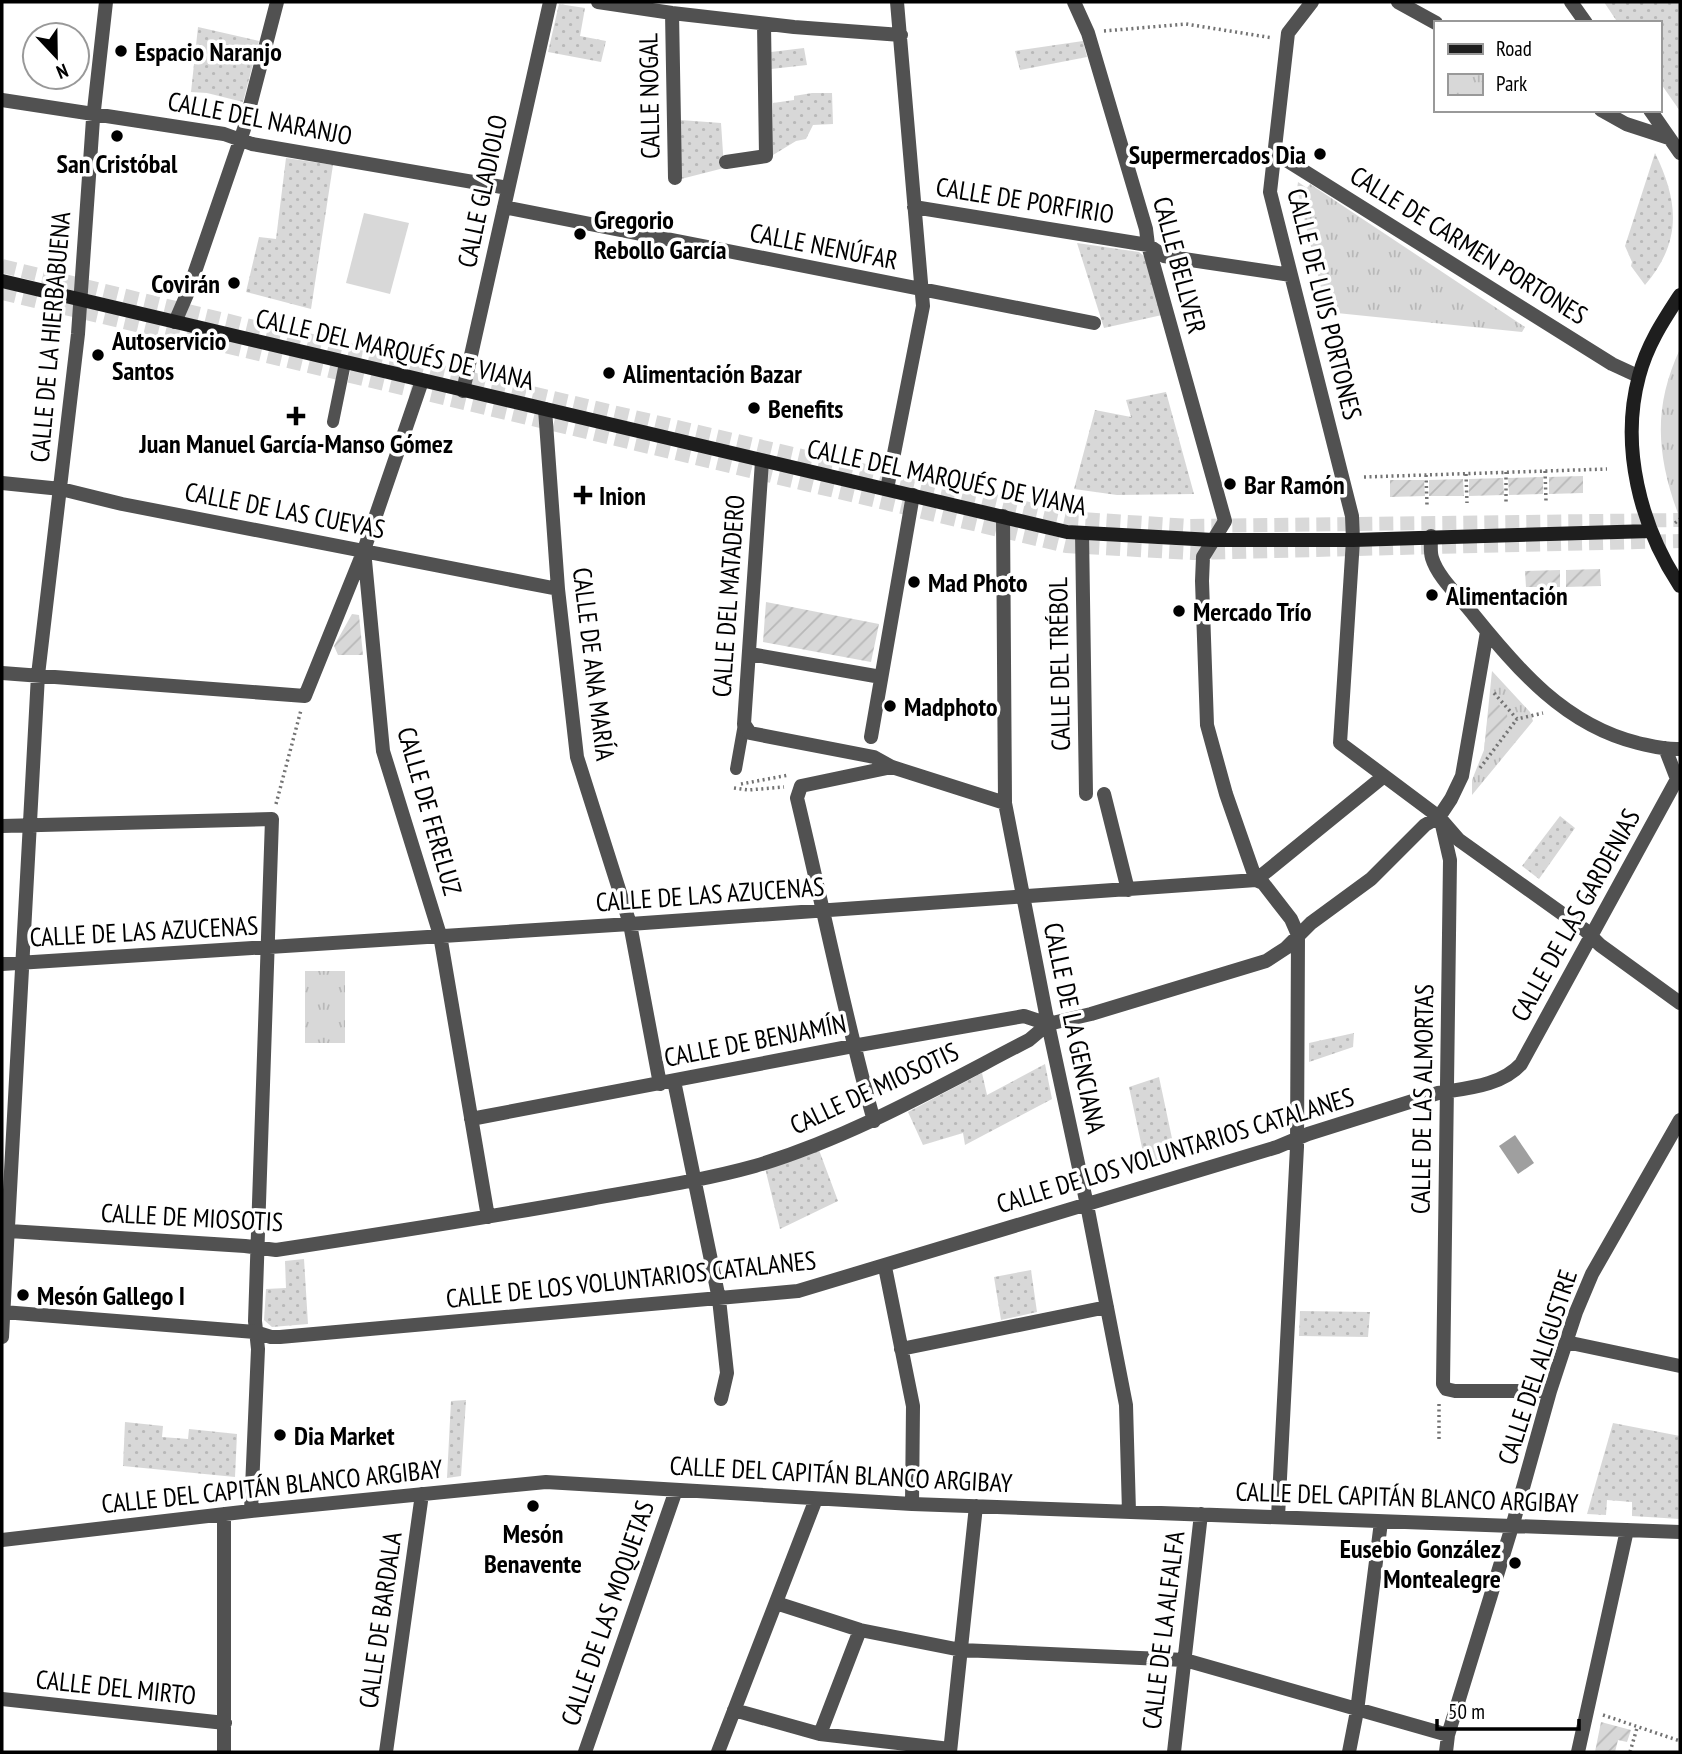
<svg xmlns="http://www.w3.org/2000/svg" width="1682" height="1754" font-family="'PT Sans Narrow',sans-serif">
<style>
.grass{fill:url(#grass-dots)}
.park{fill:url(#park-tufts)}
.garden{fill:url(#garden-furrows)}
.pitch{fill:#d8d8d8}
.water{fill:#9f9f9f}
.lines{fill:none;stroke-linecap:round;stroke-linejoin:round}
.secondary-tunnel{stroke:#d9d9d9;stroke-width:14;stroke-dasharray:14 7;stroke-linecap:butt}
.path{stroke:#737373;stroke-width:3.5;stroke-dasharray:2 3.5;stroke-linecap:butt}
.lane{stroke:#515151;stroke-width:12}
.street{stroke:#515151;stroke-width:14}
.secondary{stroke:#1e1e1e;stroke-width:14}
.poi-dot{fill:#000;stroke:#fff;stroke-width:2.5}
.labels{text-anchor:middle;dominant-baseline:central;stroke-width:7;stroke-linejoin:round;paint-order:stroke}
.poi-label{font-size:26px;font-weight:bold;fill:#000;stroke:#fff;text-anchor:start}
.street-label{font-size:26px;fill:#000;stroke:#fff}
</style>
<defs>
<pattern id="grass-dots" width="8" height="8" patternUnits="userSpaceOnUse" patternTransform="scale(1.75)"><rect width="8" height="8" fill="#d8d8d8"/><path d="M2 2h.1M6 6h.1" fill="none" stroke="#b8b8b8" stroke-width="1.8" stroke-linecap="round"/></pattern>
<pattern id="park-tufts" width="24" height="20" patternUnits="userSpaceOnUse" patternTransform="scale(1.75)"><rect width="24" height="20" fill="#d8d8d8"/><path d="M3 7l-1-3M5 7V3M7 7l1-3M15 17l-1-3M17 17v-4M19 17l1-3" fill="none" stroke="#b8b8b8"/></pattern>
<pattern id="garden-furrows" width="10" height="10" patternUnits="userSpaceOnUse" patternTransform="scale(1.75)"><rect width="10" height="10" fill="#d8d8d8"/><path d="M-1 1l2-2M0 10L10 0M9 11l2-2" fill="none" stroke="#b8b8b8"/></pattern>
</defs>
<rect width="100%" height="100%" fill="#fff"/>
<path class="grass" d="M1604 2H1680V111L1659 81V23H1618Z
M559 4 585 8 580 36 606 41 601 62 548 52Z
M198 27 259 41 243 102 207 93 191 92Z
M1083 41 1087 57 1020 70 1015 51Z
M804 48 807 65 771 69V52Z
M812 93H832L833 124 813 125 806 139 796 141 773 155V103L794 100V96Z
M680 120 721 123 724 168 681 179Z
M1655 153C1679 202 1682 242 1645 285L1631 266 1632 262 1625 246Z
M286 158 333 165 311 309 246 292 259 237 276 239Z
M1077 243 1139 252 1145 257 1162 315 1104 328Z
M1166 392 1194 494 1117 495 1074 489 1095 410 1131 417 1126 400Z
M1560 816 1575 828 1539 879 1522 866Z
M1354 1033 1353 1047 1309 1062V1043Z
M1045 1064 1052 1099 965 1145 963 1133 923 1145 908 1112 982 1073 987 1095Z
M1159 1077 1177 1162 1147 1171 1129 1087Z
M819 1150 838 1201 780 1229 765 1168Z
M304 1259 308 1324 272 1327 264 1320 266 1289 286 1288 285 1261Z
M1031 1270 1037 1312 1001 1320 994 1277Z
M1300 1311 1370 1312 1368 1337 1299 1336Z
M466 1400 461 1476 447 1478 451 1401Z
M125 1422 163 1426 162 1437 188 1439 189 1429 237 1434 235 1477 123 1466Z
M1613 1423 1680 1436V1519L1632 1516V1502L1607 1500 1606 1515 1587 1514Z"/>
<path class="park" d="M1298 182 1307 188 1310 184 1525 327 1522 332 1327 312 1297 189Z
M1680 349V519C1657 458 1652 409 1680 349Z
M1492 671 1530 712 1533 721 1472 795V780L1484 750Z
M305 971H345V1043H305Z"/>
<path class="garden" d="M1583 476V493L1549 494V477Z
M1543 477V494L1509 495 1508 478Z
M1503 478 1504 495 1469 496V479Z
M1463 479 1464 496H1429V480Z
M1390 480H1424L1425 496 1390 497Z
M1600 569 1601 586 1566 587V570Z
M1560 570V587H1526L1525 571Z
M766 602 879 624 871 662 763 642Z
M352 614 359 615 363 655H338L334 646Z
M1493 699C1501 707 1510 713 1508 725L1486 752 1484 750 1490 700Z
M1601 1722 1631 1730 1627 1742 1618 1740 1615 1752H1595Z"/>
<path class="pitch" d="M364 213 409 223 390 294 346 283Z"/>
<path class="water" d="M1515 1135 1534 1163 1518 1174 1499 1146Z"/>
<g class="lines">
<path class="secondary-tunnel" d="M2 266 390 360 1067 518 1190 526 1680 520
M2 293 1066 546 1193 553 1680 541"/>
<path class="path" d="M1104 31 1186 24 1273 38
M1545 471 1546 501
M1506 472V502
M1466 474 1467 503
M1426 475 1427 505
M1364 477 1607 469
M1675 523 1680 519
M1494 693 1517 719 1543 713
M1480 768 1517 719
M741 784 789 775
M734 788 748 790 784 787
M276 804 301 710
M1439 1439V1403
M1603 1715 1680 1741
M1630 1752 1637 1728"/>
<path class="lane" d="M333 422 345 363
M736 769 744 724"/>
<path class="street" d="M598 2 672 13 794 27 901 35
M1074 2 1088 33 1146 229 1148 245 1225 521 1203 557 1202 581 1207 725 1226 794 1256 880 1263 883 1291 919 1298 935 1297 1147 1278 1517
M1312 2 1288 33 1270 192 1352 516 1353 540 1340 743 1439 817 1459 840 1585 930 1600 945 1680 1003
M1398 2 1436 23
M1571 2 1586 23
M672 13 675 178
M2 100 224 134 252 144 508 188
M1601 110 1626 124 1669 138
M1650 110 1680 153
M1275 153 1612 364 1638 376
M726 162 766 156 764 24
M504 207 1094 323
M914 207 1148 245 1164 256 1291 275
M175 322 188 292 244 129 277 2
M422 381 364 550 383 751 440 935 488 1217
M463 391 550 2
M545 409 558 589 577 757 630 924 660 1084
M762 461 744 724 750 733 874 757 892 767 1005 803
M2 483 61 489 122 504 558 589
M887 489 923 306 897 2
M1003 516 1005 803 1048 1024 1087 1205 1126 1405 1129 1512
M1082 533 1086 794
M1431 536C1431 543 1430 552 1432 558 1438 578 1460 597 1473 614 1518 670 1565 725 1638 743 1652 746 1666 750 1680 749
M750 654 881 677
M2 673 305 696 362 555
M871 737 913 495
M1665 748 1677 779 1680 781
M1104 794 1128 890
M1442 825 1450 860 1443 1384 1446 1389 1455 1391H1550
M2 826 272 819 255 1321 258 1349 251 1511
M2 964 630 924 1256 880 1384 776
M674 1081 719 1299 727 1373 721 1399
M471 1119 853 1046 1024 1016 1048 1024
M874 1121C844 1014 823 906 797 798L801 786 892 767
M9 1231 245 1246 276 1250C381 1234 485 1218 590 1199 645 1189 701 1181 755 1166 852 1137 940 1086 1029 1040L1048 1024 1091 1014 1266 961 1286 948 1311 923 1371 879 1425 825 1439 817 1451 799 1462 776 1487 632
M885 1267 913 1406 912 1504
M3 1312 255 1332 271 1337H280L798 1291 1277 1147 1308 1134 1438 1093C1467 1088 1501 1086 1521 1064L1677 779
M2 1337 38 675 78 334 93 119 106 2
M1566 1342 1680 1366
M901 1349 1107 1307
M224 1514V1752
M2 1540 251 1511 546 1482 912 1504 1680 1532
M776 1603 860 1630 961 1650 1185 1660 1448 1735
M2 1699 225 1723
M734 1710 820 1734 950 1749
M820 1734 860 1630
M386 1752 422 1494
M585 1752 676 1490
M718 1752 816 1499
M950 1752 976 1506
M1174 1752 1201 1514
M1349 1752 1357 1711 1381 1522
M1446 1752 1448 1735 1514 1520 1550 1391 1576 1312 1592 1274 1680 1120
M1578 1752 1627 1530"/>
<path class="secondary" d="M2 281 1067 532 1213 540H1353L1651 531
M1680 295C1663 321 1647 345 1639 376 1620 446 1640 526 1680 586"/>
</g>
<g class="poi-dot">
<circle cx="121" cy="51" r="7"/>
<circle cx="117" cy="136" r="7"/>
<circle cx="1320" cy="154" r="7"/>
<circle cx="580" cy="234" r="7"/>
<circle cx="234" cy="283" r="7"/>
<circle cx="98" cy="355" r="7"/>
<circle cx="609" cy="373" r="7"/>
<circle cx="754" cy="408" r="7"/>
<path d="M292.5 405.5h7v7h7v7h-7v7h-7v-7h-7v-7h7z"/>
<circle cx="1230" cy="484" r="7"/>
<path d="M579.5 484.5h7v7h7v7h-7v7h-7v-7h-7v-7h7z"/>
<circle cx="914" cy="582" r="7"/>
<circle cx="1432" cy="595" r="7"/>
<circle cx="1179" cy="611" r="7"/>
<circle cx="890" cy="706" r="7"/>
<circle cx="23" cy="1295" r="7"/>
<circle cx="280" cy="1435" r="7"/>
<circle cx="533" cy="1506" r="7"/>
<circle cx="1515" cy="1563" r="7"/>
</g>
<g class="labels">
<g class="poi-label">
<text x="135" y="51">Espacio Naranjo</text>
<text x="1306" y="154" text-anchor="end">Supermercados Dia</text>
<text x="117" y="163" text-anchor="middle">San Cristóbal</text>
<text x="594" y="219">Gregorio<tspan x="594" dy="30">Rebollo García</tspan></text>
<text x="220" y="283" text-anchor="end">Covirán</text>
<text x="112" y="340">Autoservicio<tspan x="112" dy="30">Santos</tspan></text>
<text x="623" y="373">Alimentación Bazar</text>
<text x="768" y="408">Benefits</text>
<text x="296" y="443" text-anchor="middle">Juan Manuel García-Manso Gómez</text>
<text x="1244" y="484">Bar Ramón</text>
<text x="599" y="495">Inion</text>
<text x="928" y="582">Mad Photo</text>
<text x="1446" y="595">Alimentación</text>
<text x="1193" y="611">Mercado Trío</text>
<text x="904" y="706">Madphoto</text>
<text x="37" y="1295">Mesón Gallego I</text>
<text x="294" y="1435">Dia Market</text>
<text x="533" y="1533" text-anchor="middle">Mesón<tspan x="533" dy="30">Benavente</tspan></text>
<text x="1501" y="1548" text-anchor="end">Eusebio González<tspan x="1501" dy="30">Montealegre</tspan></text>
</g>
<g class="street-label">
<text transform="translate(649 96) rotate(-91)">CALLE NOGAL</text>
<text transform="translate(260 118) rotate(11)">CALLE DEL NARANJO</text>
<text transform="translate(482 191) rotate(-78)">CALLE GLADIOLO</text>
<text transform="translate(1025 200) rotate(9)">CALLE DE PORFIRIO</text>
<text transform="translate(1469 245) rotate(32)">CALLE DE CARMEN PORTONES</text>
<text transform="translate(824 246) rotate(11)">CALLE NENÚFAR</text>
<text transform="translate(1180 265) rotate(75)">CALLE BELLVER</text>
<text transform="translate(1325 304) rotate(76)">CALLE DE LUIS PORTONES</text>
<text transform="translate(50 337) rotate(-85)">CALLE DE LA HIERBABUENA</text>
<text transform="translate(395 349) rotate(13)">CALLE DEL MARQUÉS DE VIANA</text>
<text transform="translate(947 477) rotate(12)">CALLE DEL MARQUÉS DE VIANA</text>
<text transform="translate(285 510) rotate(11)">CALLE DE LAS CUEVAS</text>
<text transform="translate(728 596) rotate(-86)">CALLE DEL MATADERO</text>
<text transform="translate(594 664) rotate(83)">CALLE DE ANA MARÍA</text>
<text transform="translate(1059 664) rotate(-91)">CALLE DEL TRÉBOL</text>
<text transform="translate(430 811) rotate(74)">CALLE DE FERELUZ</text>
<text transform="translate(710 894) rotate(-4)">CALLE DE LAS AZUCENAS</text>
<text transform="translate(1575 915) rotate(-61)">CALLE DE LAS GARDENIAS</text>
<text transform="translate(144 931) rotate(-3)">CALLE DE LAS AZUCENAS</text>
<text transform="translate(1075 1028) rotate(78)">CALLE DE LA GENCIANA</text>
<text transform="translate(755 1040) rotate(-11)">CALLE DE BENJAMÍN</text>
<text transform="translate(874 1088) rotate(-25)">CALLE DE MIOSOTIS</text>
<text transform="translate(1422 1099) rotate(-89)">CALLE DE LAS ALMORTAS</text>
<text transform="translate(1175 1150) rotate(-17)">CALLE DE LOS VOLUNTARIOS CATALANES</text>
<text transform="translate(192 1217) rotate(3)">CALLE DE MIOSOTIS</text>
<text transform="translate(631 1279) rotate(-6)">CALLE DE LOS VOLUNTARIOS CATALANES</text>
<text transform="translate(1537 1367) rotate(-72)">CALLE DEL ALIGUSTRE</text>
<text transform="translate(841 1474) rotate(3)">CALLE DEL CAPITÁN BLANCO ARGIBAY</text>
<text transform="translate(272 1486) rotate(-6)">CALLE DEL CAPITÁN BLANCO ARGIBAY</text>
<text transform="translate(1407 1497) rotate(2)">CALLE DEL CAPITÁN BLANCO ARGIBAY</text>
<text transform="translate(607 1613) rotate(-71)">CALLE DE LAS MOQUETAS</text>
<text transform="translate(380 1620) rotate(-82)">CALLE DE BARDALA</text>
<text transform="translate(1163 1630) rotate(-83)">CALLE DE LA ALFALFA</text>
<text transform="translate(116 1687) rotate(6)">CALLE DEL MIRTO</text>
</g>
</g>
<rect width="1682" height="1754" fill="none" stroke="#000000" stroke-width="7"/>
<rect x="1434" y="21" width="228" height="91" fill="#ffffff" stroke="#999999" stroke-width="2"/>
<rect x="1448" y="44" width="35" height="10" fill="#1e1e1e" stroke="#999999" stroke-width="2"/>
<text x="1496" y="56" font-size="21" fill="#000000">Road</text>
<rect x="1448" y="74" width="35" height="21" fill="url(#park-tufts)" stroke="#999999" stroke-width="2"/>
<text x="1496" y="91" font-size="21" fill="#000000">Park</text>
<g transform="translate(56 56) rotate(158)"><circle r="33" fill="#ffffff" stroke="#999999" stroke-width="2"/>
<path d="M0-5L12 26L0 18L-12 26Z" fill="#000000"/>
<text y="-10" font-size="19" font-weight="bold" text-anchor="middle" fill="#000000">N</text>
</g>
<path d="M1437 1719v10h142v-10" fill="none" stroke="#000000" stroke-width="3.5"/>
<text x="1448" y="1719" font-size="21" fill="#000000" stroke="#ffffff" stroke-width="5" paint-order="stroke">50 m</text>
</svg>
